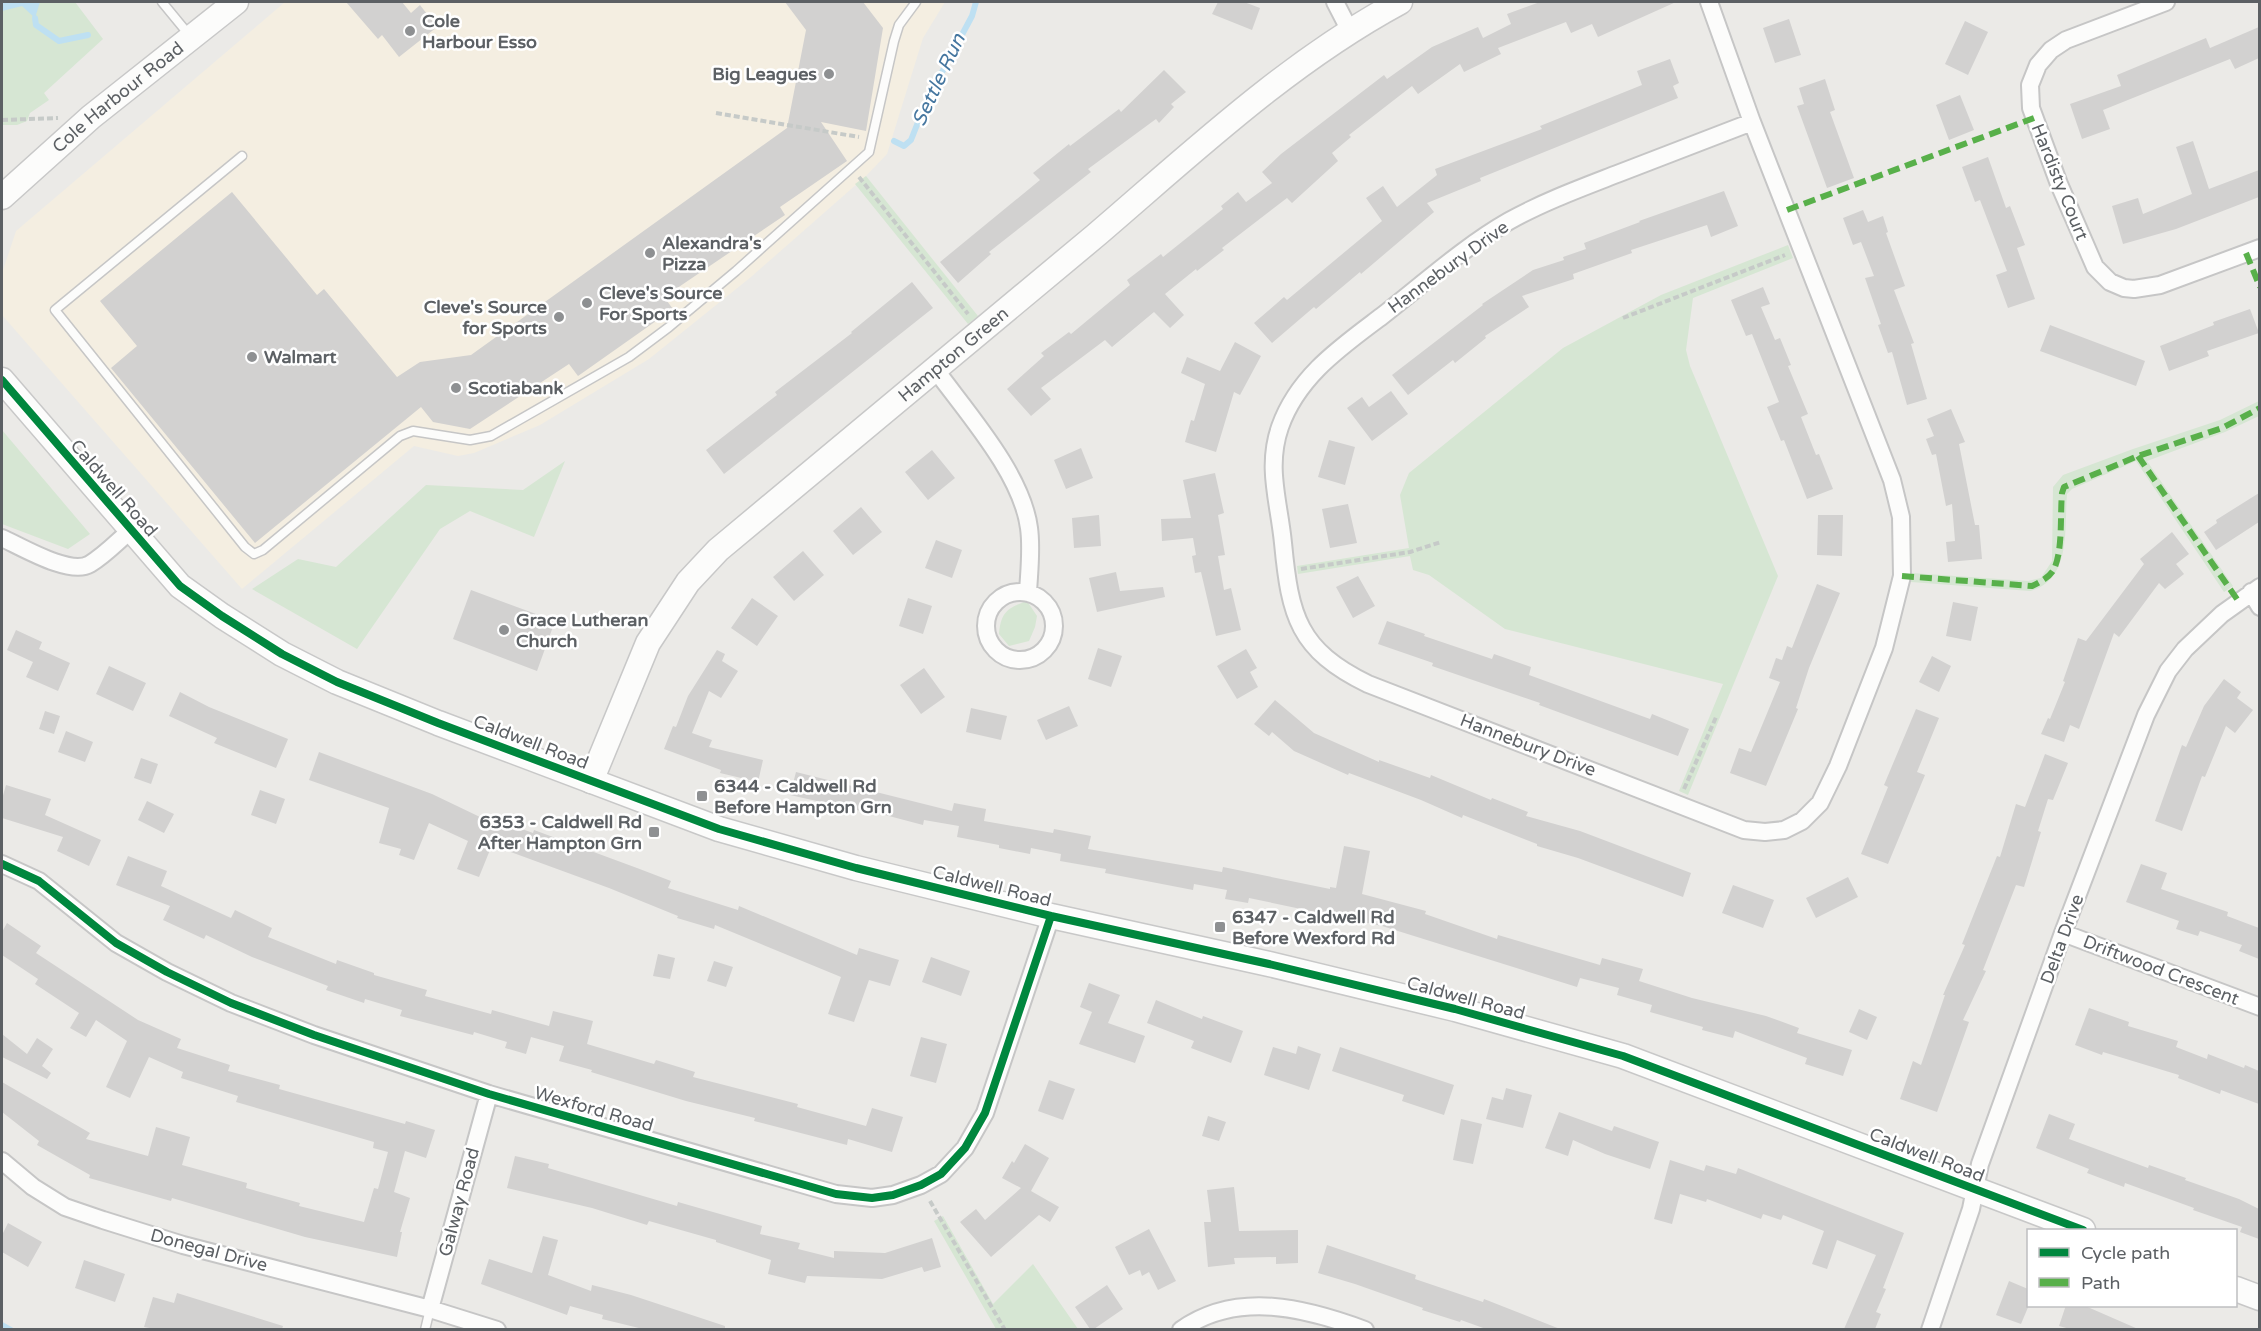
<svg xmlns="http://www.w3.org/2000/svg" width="2261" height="1331" font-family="'Varela Round',sans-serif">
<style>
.commercial{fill:#f4eee1}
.green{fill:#d6e6d3}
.water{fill:#bee0f2}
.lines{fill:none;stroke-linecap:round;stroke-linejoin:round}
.stream{stroke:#bee0f2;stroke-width:6}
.building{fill:#d2d1d0}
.lane-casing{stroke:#c6c6c6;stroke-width:11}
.street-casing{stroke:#c6c6c6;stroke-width:20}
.secondary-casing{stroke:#c8c8c8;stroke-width:27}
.path{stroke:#c6cac8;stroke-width:4;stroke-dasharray:6 3;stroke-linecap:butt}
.lane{stroke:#fcfcfb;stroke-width:8}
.street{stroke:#fcfcfb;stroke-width:16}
.secondary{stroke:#fcfcfb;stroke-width:24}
.quiet{stroke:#58b04a;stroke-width:6;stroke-dasharray:12 6;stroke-linecap:butt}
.cycleway-casing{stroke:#fff;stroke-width:11}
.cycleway{stroke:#00873e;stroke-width:8}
.poi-dot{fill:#8e9092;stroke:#fff;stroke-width:2}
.labels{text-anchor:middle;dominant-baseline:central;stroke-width:5;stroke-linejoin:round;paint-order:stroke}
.poi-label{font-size:18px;font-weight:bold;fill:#5c6064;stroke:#fff;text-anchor:start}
.street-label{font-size:18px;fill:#5c6064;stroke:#fff}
.water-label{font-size:20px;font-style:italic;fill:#4677a0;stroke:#fff}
</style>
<rect width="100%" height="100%" fill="#ebeae7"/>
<path class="commercial" d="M285 2H945L923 38 887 154 866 176 751 277 649 359 540 425 474 453 458 456 414 446 242 589 2 315V273L16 231Z"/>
<path class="green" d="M2 2H75L103 39 44 93 49 100 30 113 27 121 17 125H2Z
M866 176 978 316 968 324 855 184Z
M1788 245 1793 258 1693 298 1686 350 1690 366 1778 576 1688 795 1679 791 1723 684 1505 629 1429 575 1413 570 1410 556 1298 574 1297 566 1409 548 1400 495 1409 473 1563 348 1661 295Z
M2259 401V416L2225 432 2147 461 2233 586 2224 592 2136 461 2072 489 2067 494C2064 528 2072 580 2030 591L1911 582 1912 573 2028 581 2041 578 2052 561 2053 487 2063 475 2133 449 2220 420Z
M2 430 90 534 68 549 2 524Z
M565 461 534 537 470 511 440 529 357 649 252 589 298 559 336 567 426 485 523 490Z
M1027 601 1037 616 1035 627 1029 641 1009 646 999 634C1001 612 1007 608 1027 601Z
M943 1216 993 1304 1033 1264 1078 1329H996L934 1221Z"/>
<path class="water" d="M2 2H40L35 18 22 6 2 11Z"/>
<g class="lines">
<path class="stream" d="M35 18 36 25 59 41 88 35
M894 141 904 146 911 140 926 102 972 16 976 2
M2 1325 11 1330"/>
</g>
<path class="building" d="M346 2H402L411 13 420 5 437 27 399 57 382 35 378 39Z
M785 2H863L883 28 866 131 821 122 847 161 780 207 785 215 664 297 673 309 578 376 569 364 470 429 433 422 421 407 255 543 111 368 137 346 100 301 232 192 317 295 324 289 397 377 420 362 471 355 787 128 806 30Z
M1218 2H1244L1260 8 1252 30 1212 14Z
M1540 2H1676L1598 37 1592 24 1571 33 1566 22 1498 48 1501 54 1464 72 1460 64 1418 94 1412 86 1349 135 1351 137 1332 153 1338 161 1292 203 1287 198 1222 248 1224 250 1197 271 1196 269 1165 294 1184 315 1170 328 1154 312 1112 347 1105 340 1041 388 1051 399 1031 416 1007 389 1044 356 1041 353 1069 332 1071 334 1130 285 1127 280 1161 254 1163 257 1223 209 1221 206 1238 192 1246 202 1272 183 1262 172 1281 154 1384 75 1387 79 1432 47 1478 27 1483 38 1511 24 1507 14Z
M1789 19 1801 55 1775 63 1763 28Z
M1965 21 1988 32 1968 75 1945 64Z
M2259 27V58L2235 69 2230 59 2103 110 2110 129 2082 139 2070 104 2121 86 2117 75 2206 38 2210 48Z
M1670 59 1679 83 1673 86 1678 98 1480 178 1481 181 1427 203 1434 212 1361 274 1360 272 1316 309 1314 307 1272 343 1254 323 1284 297 1287 300 1382 221 1366 198 1383 186 1397 207 1437 175 1435 169 1542 129 1540 126 1642 85 1637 71Z
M1164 70 1186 92 1171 104 1174 107 1159 123 1156 119 1088 169 1091 172 989 252 991 254 958 283 940 262 1040 180 1033 173 1069 144 1070 146 1119 109 1121 112Z
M1825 79 1835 110 1830 112 1854 178 1827 188 1797 106 1804 104 1799 88Z
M1960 95 1974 130 1949 140 1936 105Z
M2193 141 2209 189 2259 170V197L2176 229 2123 244 2112 206 2138 198 2143 214 2192 194 2176 147Z
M1988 157 2006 208 2010 206 2025 245 2017 248 2035 299 2008 308 1996 275 2007 271 1980 200 1975 202 1962 167Z
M1724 191 1738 226 1711 237 1707 225 1631 250 1632 253 1573 274 1574 279 1522 296 1529 307 1485 336 1486 338 1455 363 1453 360 1408 395 1392 375 1483 305 1482 304 1533 270 1564 260 1563 257 1586 249 1584 243 1640 222 1639 221Z
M1863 210 1868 222 1883 216 1888 232 1886 233 1905 286 1894 290 1914 343 1911 344 1927 399 1907 405 1892 352 1888 353 1878 325 1881 324 1865 278 1874 276 1861 242 1853 245 1843 218Z
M912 282 933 308 724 474 706 450 777 395 775 392 852 333 851 332Z
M1763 287 1770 304 1761 307 1775 340 1780 338 1791 365 1788 366 1808 414 1801 417 1816 455 1819 454 1833 489 1807 499 1784 440 1781 441 1767 407 1779 402 1752 334 1746 336 1731 300Z
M2250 309 2259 333 2207 351 2209 356 2169 371 2160 346 2214 325 2213 322Z
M2050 325 2145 361 2136 386 2040 351Z
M1235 342 1261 356 1240 395 1234 392 1216 452 1185 442 1191 420 1194 421 1205 384 1181 373 1187 357 1220 371Z
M1391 391 1408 414 1372 441 1347 408 1362 397 1369 407Z
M1951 409 1965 442 1959 444 1975 525H1979L1982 559 1948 562 1946 542 1955 541 1952 504 1946 506 1936 454 1932 455 1926 439 1934 436 1927 419Z
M1329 440 1355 447 1345 485 1318 477Z
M1081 448 1093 478 1066 489 1054 460Z
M932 450 955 478 928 500 905 472Z
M1215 473 1224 513 1218 515 1225 555 1218 556 1224 590 1231 588 1241 630 1216 636 1201 572 1195 573 1192 556 1196 555 1193 538 1162 541 1161 519 1191 518 1183 480Z
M2259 493V522L2216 550 2204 532 2217 523 2216 520Z
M1348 504 1357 543 1330 548 1322 509Z
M861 507 882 532 853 555 833 531Z
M1099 515 1101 546 1074 548 1072 518Z
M1818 515H1843L1842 556 1817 555Z
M2172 532 2189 554 2176 564 2184 574 2165 589 2159 583 2119 637 2114 633 2079 729 2070 725 2064 742 2041 734 2048 718 2050 719 2065 682 2063 681 2078 638 2086 641 2144 564 2140 559Z
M936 540 962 550 952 578 925 568Z
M803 551 824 575 794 601 773 577Z
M1116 572 1120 591 1163 587 1165 597 1097 612 1089 578Z
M1358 576 1375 606 1353 618 1336 587Z
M1817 584 1840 593 1809 668 1796 708 1798 709 1766 786 1730 773 1739 748 1751 752 1780 682 1769 678 1776 658 1782 660 1787 646 1792 648Z
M471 590 555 621 537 671 453 639Z
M752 598 778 616 757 646 731 628Z
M908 598 932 606 923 634 899 626Z
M1953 602 1978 607 1971 641 1946 636Z
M1387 621 1425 634 1424 636 1492 659 1494 654 1531 667 1529 675 1650 719 1652 714 1689 729 1678 756 1539 705 1540 703 1432 666 1433 663 1378 644Z
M16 630 42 642 39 649 70 663 58 691 26 677 33 662 7 650Z
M1098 648 1122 656 1111 687 1088 679Z
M1246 649 1257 668 1250 672 1258 687 1237 699 1217 666Z
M717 650 725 654 722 661 738 671 721 698 709 691 692 733 712 740 709 747 763 760 758 782 720 773 721 770 664 749 673 726 676 727 688 696Z
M1932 656 1951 666 1939 692 1919 682Z
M109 666 146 683 133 711 96 694Z
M924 668 945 697 921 714 900 685Z
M2224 679 2241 692 2237 698 2253 710 2235 733 2226 726 2205 777 2202 776 2182 831 2155 821 2182 745 2186 747 2204 706Z
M180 692 209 707 288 739 276 768 214 743 217 738 169 716Z
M1275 700 1314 733 1379 762V760L1430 778 1431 775 1491 800 1492 798 1528 812 1526 816 1580 831 1691 873 1683 897 1578 858 1537 846V844L1463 815 1462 818 1421 800 1349 773 1348 775 1294 751 1272 732 1269 736 1254 724Z
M1069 706 1078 726 1046 740 1037 720Z
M971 708 1007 716 1001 740 966 732Z
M1916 709 1939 718 1917 772 1925 775 1888 864 1861 854 1888 787 1884 785Z
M45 711 60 716 54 734 39 729Z
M66 731 93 742 85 762 58 752Z
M319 752 432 794 480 817 481 814 533 833 534 830 637 868 671 881 668 888 738 910 739 906 857 955 859 948 899 960 890 986 869 980 854 1022 828 1014 841 977 715 925 714 929 677 918 678 916 609 888 492 845 479 877 457 869 468 841 429 823 414 860 399 855 401 849 379 843 389 808 309 780Z
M2045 754 2068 763 2053 800 2048 799 2038 831 2041 832 2024 887 2016 885 1983 970 1986 971 1963 1020 1969 1022 1937 1112 1900 1099 1913 1061 1921 1065 1945 995H1943L1965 945 1962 944 1997 856 2000 857 2016 804 2025 807Z
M141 758 158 764 151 784 134 778Z
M796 772 952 811 954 803 986 809 984 821 1053 833 1054 829 1091 836 1088 849 1222 872 1223 867 1330 889V887L1336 888 1344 846 1370 851 1362 894 1426 911 1425 914 1497 939 1498 935 1600 965 1602 958 1643 969 1639 981 1692 998 1766 1016 1799 1028 1797 1033 1852 1050 1843 1076 1805 1064 1807 1058 1735 1031 1733 1038 1702 1030 1703 1027 1650 1012 1652 1005 1617 995 1619 988 1580 978 1577 987 1382 926 1249 898 1248 903 1225 899 1227 890 1194 884 1193 890 1105 873 1106 869 1060 861 1061 854 1031 848 1030 854 999 848V845L957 837 959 826 924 820 923 825 870 811V813L790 795Z
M6 785 51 799 45 815 101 840 89 866 57 851 63 837 2 818V799Z
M260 790 285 799 276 824 251 815Z
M147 801 174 814 164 833 138 820Z
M128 856 167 871 161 886 231 918 235 910 272 928 268 937 336 964 337 960 374 973V975L427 990 425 996 491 1014 492 1010 549 1026 553 1011 593 1021 587 1044 654 1064 656 1060 695 1072 693 1077 798 1104 797 1107 866 1126 872 1108 903 1117 892 1152 848 1139 847 1145 754 1121 755 1118 686 1101 591 1072 592 1070 559 1061 564 1046 531 1037 526 1054 505 1048 507 1042 474 1032 473 1035 400 1016 402 1010 365 999 364 1003 326 990 328 986 252 957 206 935 204 939 163 920 170 906 116 885Z
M2141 864 2167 873 2161 889 2228 912 2227 916 2259 928V959L2239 951 2242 945 2200 931 2198 936 2176 929 2179 921 2126 902Z
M1848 877 1858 897 1816 918 1806 898Z
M1733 885 1774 900 1763 928 1722 913Z
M7 923 41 946 36 953 138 1020 181 1039 177 1048 230 1065 228 1071 280 1085 279 1089 405 1124 406 1121 435 1130 426 1158 405 1151 394 1192 410 1198 400 1232H402L397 1257 305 1237 172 1198 171 1201 89 1178 90 1175 37 1145 39 1141 2 1112V1082L90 1133 86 1139 148 1156 156 1127 190 1137 182 1165 247 1183 246 1188 300 1203 299 1206 364 1222 374 1188 378 1189 388 1152 373 1148 374 1142 236 1102 238 1096 181 1078 183 1072 149 1057 130 1098 106 1087 127 1041 96 1020 86 1037 70 1028 79 1013 35 984 38 979 2 955V932Z
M658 954 675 958 670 979 653 976Z
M931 957 970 971 961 996 922 982Z
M714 961 733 967 726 987 707 981Z
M1089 983 1120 995 1108 1023 1145 1036 1135 1063 1079 1044 1092 1012 1080 1007Z
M1156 1000 1202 1019 1203 1016 1243 1031 1231 1063 1191 1048 1194 1041 1147 1023Z
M2089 1008 2129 1022 2128 1026 2178 1041 2176 1047 2207 1059 2208 1054 2244 1068 2245 1065 2259 1071V1104L2221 1090 2220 1094 2178 1078 2179 1075 2103 1052 2102 1055 2075 1045Z
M1859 1009 1877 1017 1867 1040 1849 1032Z
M2 1034 27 1054 37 1038 53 1049 42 1066 51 1073 47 1079 2 1057Z
M921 1037 947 1044 936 1083 910 1076Z
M1298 1046 1321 1054 1309 1090 1264 1075 1273 1047 1296 1054Z
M1340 1047 1454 1085 1444 1115 1402 1101 1404 1095 1332 1071Z
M1049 1080 1075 1089 1063 1120 1038 1111Z
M1506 1088 1532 1095 1523 1128 1486 1119 1492 1097 1503 1100Z
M1559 1112 1612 1131 1614 1126 1659 1142 1650 1169 1605 1154 1573 1140 1568 1156 1545 1148Z
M2049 1114 2075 1124 2069 1139 2148 1168 2149 1165 2186 1178 2185 1180 2239 1199 2259 1209V1239L2240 1232 2242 1227 2193 1210 2194 1208 2125 1183 2124 1187 2087 1173 2089 1169 2036 1148Z
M1208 1116 1226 1122 1219 1141 1202 1136Z
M1461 1119 1482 1124 1473 1164 1453 1160Z
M1025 1144 1049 1158 1031 1191 1059 1207 1050 1222 1039 1215 991 1257 960 1222 976 1209 985 1220 1021 1188 1002 1178 1012 1161 1014 1163Z
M515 1156 549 1164 548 1168 677 1206 678 1202 762 1226 760 1234 800 1243 798 1249 834 1258V1251L885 1253 932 1238 941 1267 924 1272 922 1267 882 1279 807 1276 805 1283 768 1274 771 1260 716 1242V1240L649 1221 647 1225 592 1208 507 1188Z
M1670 1160 1704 1171 1706 1165 1736 1174 1738 1168 1904 1233 1883 1288 1886 1289 1876 1312 1881 1314 1875 1329H1844L1876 1255 1837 1240 1827 1269 1812 1264 1824 1231 1783 1215 1781 1220 1763 1214 1761 1219 1707 1199 1706 1202 1680 1194 1672 1224 1654 1219Z
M1234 1187 1239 1231 1298 1230V1263L1276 1264V1257L1234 1258 1235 1264 1208 1267 1204 1222H1211L1207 1190Z
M8 1223 42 1242 28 1267 2 1252V1235Z
M1149 1229 1176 1281 1158 1290 1149 1272 1142 1276 1140 1270 1129 1275 1115 1247Z
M543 1236 558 1240 548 1275 591 1291 592 1285 631 1295 725 1326V1329H643L602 1319 603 1315 570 1306 567 1315 481 1284 489 1259 532 1273Z
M1327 1245 1416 1275 1415 1279 1483 1302 1484 1299 1560 1329H1486L1461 1320 1460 1322 1422 1310 1423 1308 1355 1284 1318 1273Z
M84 1260 125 1274 115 1302 75 1288Z
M2009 1281 2028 1289 2029 1305 2021 1324 1996 1315Z
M1107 1285 1123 1309 1094 1329H1090L1075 1307Z
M177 1293 283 1326 282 1329H155L144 1327 153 1297 174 1303Z
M2066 1305H2083L2138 1329H2070L2059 1326Z"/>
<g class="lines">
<g class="lane-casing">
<path id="lane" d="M162 2 190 36
M242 156 55 310 245 547 254 554 263 550 400 436 413 431 470 440 491 436 629 357 669 327 736 271 869 152 894 41 899 25 916 2
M425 1330 430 1309"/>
</g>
<g class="street-casing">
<path id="street" d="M1335 2 1350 31
M1709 2 1752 122 1892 480 1901 517 1902 576 1884 648 1838 766 1820 803 1802 821 1784 830 1765 832 1744 830 1368 684C1298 650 1290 616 1283 543 1279 502 1266 467 1280 427 1298 376 1341 347 1382 316 1423 284 1465 246 1509 221 1543 202 1581 188 1617 174 1662 157 1707 139 1752 122
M2166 2 2066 40 2051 50 2038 65 2030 85 2031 108 2059 184 2095 267 2110 282 2124 288 2134 289 2160 285 2260 248
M935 369C967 413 1022 474 1029 528 1032 549 1029 572 1028 593
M2 538C22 547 70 576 90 564 105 555 118 541 131 530
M986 626a34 34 0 1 1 68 0a34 34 0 1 1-68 0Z
M2251 592 2260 607
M2 864 39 881 116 943 167 972 231 1003 314 1035 489 1094 836 1194 872 1198 893 1195 921 1185 941 1174 965 1148 985 1113 1051 916
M2063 933 2260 1007
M2 1161 33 1187 65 1207 103 1220 183 1245 430 1309 497 1330
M430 1309 489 1094
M1181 1330C1237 1290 1306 1308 1365 1330
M1930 1330 1971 1209 1980 1164 2063 933 2146 715 2168 671 2185 649 2222 614 2260 587"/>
</g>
<g class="secondary-casing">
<g id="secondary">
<path id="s1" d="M2 197 91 117 236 2"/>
<path d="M2 380 180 586 222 616 282 654 337 682 438 723 719 829 856 868 1051 916 1269 964 1455 1009 1623 1056 2083 1230"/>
<path id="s2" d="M591 781 648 643 688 582 718 550C844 445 970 341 1095 236 1192 153 1287 63 1400 2"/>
<path d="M2236 1289 2260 1298"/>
</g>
</g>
<path class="path" d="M716 113 859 137
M2 120 58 118
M859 177 968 314
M1623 318 1785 255
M1301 569 1410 552 1441 542
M1684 789 1717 715
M930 1201 1005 1330"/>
<use href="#lane" class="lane"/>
<use href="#street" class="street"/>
<use href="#secondary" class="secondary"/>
<path class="quiet" d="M1787 210 2034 118
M2246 253 2260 287
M2138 456 2239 602
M1902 576 2032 586C2040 582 2050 577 2054 569 2063 550 2060 515 2062 493L2064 487 2138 456 2222 428 2260 408"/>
<g class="cycleway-casing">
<path id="cycleway" d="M2 380 180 586 222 616 282 654 337 682 438 723 719 829 856 868 1051 916 1269 964 1455 1009 1623 1056 2083 1230
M2 864 39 881 116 943 167 972 231 1003 314 1035 489 1094 836 1194 872 1198 893 1195 921 1185 941 1174 965 1148 985 1113 1051 916"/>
</g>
<use href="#cycleway" class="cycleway"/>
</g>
<g class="poi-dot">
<circle cx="410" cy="31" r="6"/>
<circle cx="829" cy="74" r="6"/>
<circle cx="650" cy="253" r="6"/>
<circle cx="587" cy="303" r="6"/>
<circle cx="559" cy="317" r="6"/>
<circle cx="252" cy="357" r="6"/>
<circle cx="456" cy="388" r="6"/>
<circle cx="504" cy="630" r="6"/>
<rect x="696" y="790" width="12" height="12" rx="3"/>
<rect x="648" y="826" width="12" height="12" rx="3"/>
<rect x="1214" y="921" width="12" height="12" rx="3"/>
</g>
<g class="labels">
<g class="poi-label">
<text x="422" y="21">Cole<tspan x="422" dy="21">Harbour Esso</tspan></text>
<text x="817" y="74" text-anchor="end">Big Leagues</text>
<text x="662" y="243">Alexandra's<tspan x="662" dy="21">Pizza</tspan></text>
<text x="599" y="293">Cleve's Source<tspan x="599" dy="21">For Sports</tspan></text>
<text x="547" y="307" text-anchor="end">Cleve's Source<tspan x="547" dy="21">for Sports</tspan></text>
<text x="264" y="357">Walmart</text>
<text x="468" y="388">Scotiabank</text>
<text x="516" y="620">Grace Lutheran<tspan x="516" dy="21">Church</tspan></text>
<text x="714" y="786">6344 - Caldwell Rd<tspan x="714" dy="21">Before Hampton Grn</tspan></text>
<text x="642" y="822" text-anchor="end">6353 - Caldwell Rd<tspan x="642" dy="21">After Hampton Grn</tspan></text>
<text x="1232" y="917">6347 - Caldwell Rd<tspan x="1232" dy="21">Before Wexford Rd</tspan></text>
</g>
<g class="street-label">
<text stroke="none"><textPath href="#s1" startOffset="153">Cole Harbour Road</textPath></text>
<text transform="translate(2060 182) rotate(68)">Hardisty Court</text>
<text transform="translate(1448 267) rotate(-36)">Hannebury Drive</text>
<text stroke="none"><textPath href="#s2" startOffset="572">Hampton Green</textPath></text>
<text transform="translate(114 488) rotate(49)">Caldwell Road</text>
<text transform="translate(531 742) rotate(21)">Caldwell Road</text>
<text transform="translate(1528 745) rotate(21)">Hannebury Drive</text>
<text transform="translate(992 886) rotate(14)">Caldwell Road</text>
<text transform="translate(2062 939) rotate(-70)">Delta Drive</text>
<text transform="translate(2161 970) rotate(21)">Driftwood Crescent</text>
<text transform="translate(1466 998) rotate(15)">Caldwell Road</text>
<text transform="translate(594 1109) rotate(16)">Wexford Road</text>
<text transform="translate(1927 1155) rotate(21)">Caldwell Road</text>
<text transform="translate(459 1202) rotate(-75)">Galway Road</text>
<text transform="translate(209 1250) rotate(15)">Donegal Drive</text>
</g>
<g class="water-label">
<text transform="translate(939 80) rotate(-65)">Settle Run</text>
</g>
</g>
<rect width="2261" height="1331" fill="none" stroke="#5c6064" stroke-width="6"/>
<rect x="2027" y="1229" width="210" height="78" fill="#ffffff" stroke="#bebfc1" stroke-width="1.5"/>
<rect x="2039" y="1248" width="30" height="9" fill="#00873e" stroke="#bebfc1" stroke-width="1.5"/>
<text x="2081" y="1259" font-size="18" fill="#5c6064">Cycle path</text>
<rect x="2039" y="1278" width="30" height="9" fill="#58b04a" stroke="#bebfc1" stroke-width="1.5"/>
<text x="2081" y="1289" font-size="18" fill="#5c6064">Path</text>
</svg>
